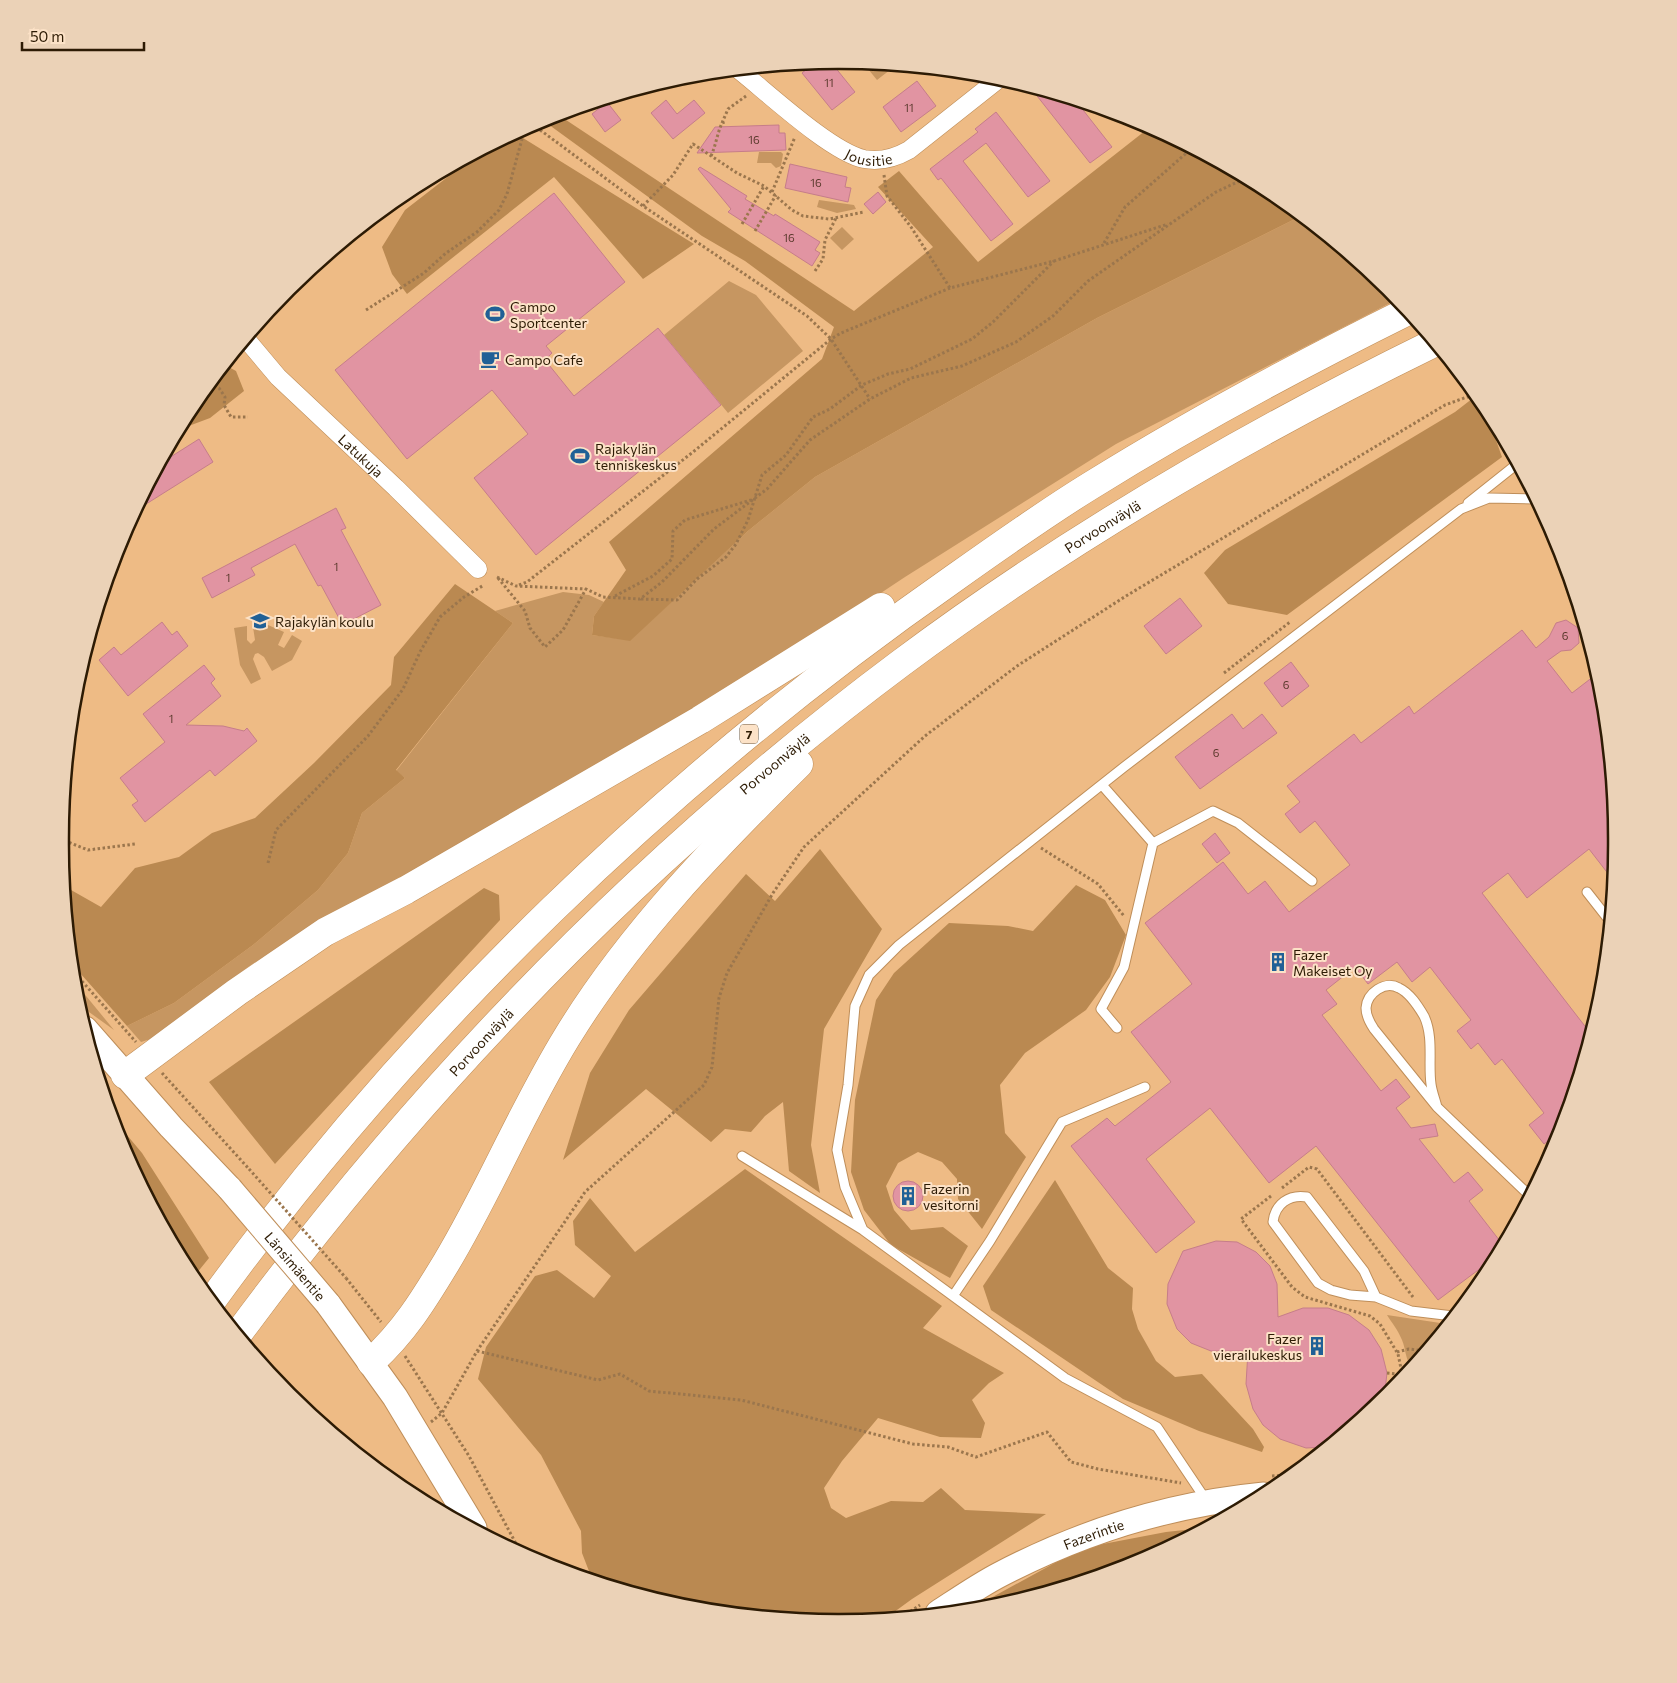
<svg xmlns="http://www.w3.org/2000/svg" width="1677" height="1683" font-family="Commissioner,sans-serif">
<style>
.green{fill:#c69661}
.forest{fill:#ba8951}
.building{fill:#e194a2;stroke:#c67d8a}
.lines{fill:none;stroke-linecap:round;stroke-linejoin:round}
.service-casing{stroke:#bf8e59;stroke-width:11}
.minor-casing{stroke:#bf8e59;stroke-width:19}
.secondary-casing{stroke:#bf8e59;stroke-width:27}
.motorway-casing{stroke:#bf8e59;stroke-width:29}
.path{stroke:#9b764d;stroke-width:3;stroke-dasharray:2.5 2.5;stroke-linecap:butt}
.service{stroke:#fff;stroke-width:9}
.minor{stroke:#fff;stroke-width:18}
.secondary{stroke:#fff;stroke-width:25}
.motorway{stroke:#fff;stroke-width:28}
.secondary-bridge-casing{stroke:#bf8e59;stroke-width:27;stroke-linecap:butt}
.path-bridge{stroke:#9b764d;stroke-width:3;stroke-dasharray:2.5 2.5;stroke-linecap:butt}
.secondary-bridge{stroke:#fff;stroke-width:25}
.labels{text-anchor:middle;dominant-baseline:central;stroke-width:4;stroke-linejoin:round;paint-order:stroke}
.number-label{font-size:11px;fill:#5a392c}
.shield{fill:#fce2c7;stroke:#6b573e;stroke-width:1}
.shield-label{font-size:12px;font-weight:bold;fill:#2d1b04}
.street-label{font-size:14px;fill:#2d1b04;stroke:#fce2c7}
.poi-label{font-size:14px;fill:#2d1b04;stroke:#fce2c7;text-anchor:start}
.rim{fill:none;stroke:#2d1b04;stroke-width:2.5}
</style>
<rect width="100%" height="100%" fill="#eebb85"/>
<path class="green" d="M866 63 895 66 877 80 864 64Z
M759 152H781L783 154 781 166 776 168 771 163H757Z
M819 200 854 205 856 209 837 213 817 207Z
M1301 216 1389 288 1398 299 1116 444 905 577 807 642 513 818 316 923 248 967 154 1038 141 1042 127 1026 174 1003 253 945 318 890 348 853 362 813 405 778 396 771 513 623 495 611 563 592 589 595 604 602 594 616 592 635 630 640 748 531 815 477 1097 318Z
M842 227 854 239 842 250 830 238Z
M729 281 756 295 803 351 728 413 664 335Z
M268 625 284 632 278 645 284 648 292 635 302 641 292 660 272 671 264 657 258 653 255 654 253 659 261 679 251 684 240 665 234 628 247 626V640L251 644 255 640 253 627Z
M73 980 114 1030 89 1012 76 998Z
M1387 1315 1447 1324 1412 1367C1405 1360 1406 1349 1402 1340 1398 1330 1392 1323 1387 1315Z"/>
<path class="forest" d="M557 114 854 311 933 247 878 187 899 171 978 262 1150 127 1271 191 1301 216 1097 318 815 477 748 531 630 641 592 635 594 616 626 570 609 542 822 359 834 327 745 261 702 236 541 119Z
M515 133 694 244 643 279 554 177 407 294 392 274 382 247 405 210 454 172Z
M225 365 236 371 244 391 210 418 178 430 191 406Z
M1477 395 1489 411 1486 412 1502 457 1287 615 1228 604 1204 573 1225 550 1455 412Z
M455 584 513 623 396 770 405 778 362 813 348 853 318 890 253 945 174 1003 127 1026 72 964 64 886 101 907 135 868 179 857 212 833 255 818 314 763 391 685 394 657Z
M820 849 882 929 824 1029 811 1145 820 1193 789 1171 783 1102 765 1116 751 1132 725 1129 711 1142 646 1089 563 1160 590 1073 629 1010 746 874 775 901Z
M1076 885 1105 900 1126 935 1110 977 1086 1010 1025 1053 1000 1085 1005 1133 1026 1157 982 1229 958 1199 957 1179 942 1162 918 1152 898 1163 886 1186 894 1210 911 1230 943 1227 968 1246 950 1278 891 1245 864 1210 851 1172 855 1100 876 1000 894 973 949 923 1008 926 1033 931Z
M484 888 499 895 500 920 275 1164 209 1082Z
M111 1116 142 1153 209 1258 192 1279 119 1143Z
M745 1169 942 1306 923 1328 1004 1373 989 1383 972 1400 985 1423 981 1438 940 1437 878 1418 842 1461 824 1488 831 1508 846 1518 891 1501 923 1502 941 1488 965 1510 1046 1514 912 1599 886 1618 839 1623 687 1608 592 1579 582 1553 581 1531 541 1455 478 1379 486 1347 535 1276 557 1270 594 1298 611 1276 575 1245 573 1221 590 1198 635 1252Z
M1055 1180 1108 1268 1133 1288 1132 1309 1138 1329 1156 1361 1175 1377 1202 1374 1253 1429 1264 1447 1262 1452 1199 1431 1123 1399 991 1310 983 1286Z
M1203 1528 1137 1564 991 1608 969 1610 1082 1548 1166 1532Z"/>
<path class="building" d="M830 61 855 92 832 110 802 73 815 62Z
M917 81 936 106 901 132 883 107Z
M1030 87 1076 101 1112 147 1090 163Z
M666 100 677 114 694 100 705 113 673 139 651 113Z
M607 102 621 120 605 132 592 114Z
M996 112 1050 181 1028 197 986 143 963 161 1013 224 991 241 941 178 938 180 930 169 978 132 975 129Z
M779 125V133H785L786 150 697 153 715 127Z
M790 164 847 177 845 187 851 188 848 202 785 188Z
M700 167 747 196 745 199 774 216 775 214 820 242 815 250 820 253 812 266 728 212 731 209 698 169Z
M878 192 886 202 873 214 864 204Z
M554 193 625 282 546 346 552 353 545 360 574 396 658 328 721 405 536 555 474 478 528 434 492 390 407 459 335 370Z
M199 439 213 462 135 511 161 463Z
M336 508 346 528 341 530 381 605 348 622 346 617 340 620 321 585 318 586 295 544 251 568 255 575 212 598 202 578Z
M1180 598 1202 626 1166 654 1144 626Z
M1566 620 1578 628 1579 643 1571 650 1561 651 1547 661 1572 693 1598 673 1602 686 1617 838 1613 880 1589 849 1527 898 1508 873 1482 893 1591 1034 1561 1131 1544 1144 1529 1125 1544 1113 1502 1059 1495 1065 1478 1043 1471 1049 1457 1031 1471 1020 1430 967 1412 982 1397 962 1368 984 1355 967 1326 990 1337 1004 1322 1015 1381 1091 1396 1079 1410 1097 1396 1108 1411 1128 1435 1124 1438 1136 1419 1139 1454 1183 1468 1172 1483 1190 1469 1201 1503 1245 1497 1256 1438 1300 1316 1146 1269 1183 1210 1108 1146 1159 1195 1222 1156 1253 1071 1146 1107 1118 1115 1126 1171 1082 1131 1032 1192 984 1145 923 1223 862 1248 894 1265 881 1289 912 1350 865 1315 821 1300 833 1285 814 1300 802 1287 786 1354 734 1361 743 1409 706 1414 714 1522 630 1536 648 1549 637 1556 623Z
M162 622 172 635 177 631 188 646 128 696 99 660 114 647 121 655Z
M1291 662 1309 686 1282 707 1264 683Z
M204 665 215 679 211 683 221 696 186 725 223 726 244 731 247 728 257 741 215 776 210 770 145 822 132 805 138 801 120 778 165 742 143 714Z
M1232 714 1243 729 1262 714 1277 733 1200 789 1175 757Z
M1215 833 1230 853 1217 863 1202 844Z
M893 1196a15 15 0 1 1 30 0a15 15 0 1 1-30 0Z
M1216 1241 1237 1242 1256 1252 1270 1266 1277 1284 1278 1317 1303 1308H1328L1349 1315 1369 1330 1381 1349 1387 1373 1384 1399 1326 1447 1306 1448 1280 1439 1263 1425 1253 1409 1246 1384 1248 1351H1211L1191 1343 1177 1329 1167 1304 1168 1284 1183 1251Z"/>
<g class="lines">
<g class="service-casing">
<path id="service" d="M1468 503 1517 464
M1102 785 1153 843 1213 811 1238 823 1312 881
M1587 892 1609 920
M1117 1028 1101 1009 1124 967 1153 843
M1437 1107C1435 1099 1432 1092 1431 1084 1428 1063 1434 1037 1424 1016 1418 1006 1410 993 1399 988 1385 980 1367 993 1366 1008 1366 1016 1370 1023 1374 1029L1437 1107 1529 1195
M742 1156 863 1230 1065 1378 1157 1427 1206 1500
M863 1230 845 1187 837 1150 848 1085 855 1006 869 975 899 945 1124 767 1461 509 1489 498 1535 499
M953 1296 990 1241 1062 1122 1145 1087
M1376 1297 1364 1271 1307 1197C1289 1194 1275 1204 1273 1222L1318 1283 1331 1290 1350 1295 1376 1297 1411 1311 1453 1316"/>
</g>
<g class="minor-casing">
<g id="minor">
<path id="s1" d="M739 70C768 93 831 152 864 159 880 162 895 158 909 150L1000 78"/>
<path id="s2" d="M246 339 278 377 396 488 478 569"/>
</g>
</g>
<g class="secondary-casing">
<g id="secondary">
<path d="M85 1029 171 1127 230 1189"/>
<path d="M328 1304 395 1397 474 1528"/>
<path id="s3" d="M938 1613C958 1600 978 1586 999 1575 1083 1531 1171 1504 1264 1495"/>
</g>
</g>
<g class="motorway-casing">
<g id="motorway">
<path d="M125 1075 237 992 325 932 406 890 700 720 881 607"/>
<path d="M211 1302C415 1021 670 777 953 579 998 547 1043 515 1090 486 1193 422 1299 365 1408 311"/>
<path id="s4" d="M238 1334C426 1080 648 852 901 663 1067 539 1248 434 1434 343"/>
<path d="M371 1362C404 1332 423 1301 446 1263 490 1190 522 1110 567 1037 630 934 714 848 799 764"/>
</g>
</g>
<path class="path" d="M722 123 728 109 746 96
M532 124 643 206 807 316 831 339 870 399
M711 156C716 145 717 134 722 123L725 122
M884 175 887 196 911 227 950 288 1054 261 1168 224
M772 192 795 137
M643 206 673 175 693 144 737 173 764 186 792 210 803 216 829 219 864 212
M742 224 764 186
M755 231 776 195
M1104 243 1125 207 1191 149
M815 271 823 259 825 240 836 218
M366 310 424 273 446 253 477 232 499 210 507 194 525 128
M210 383 219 388 225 397 224 405 231 417H248
M497 577 516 586 586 589 603 597 640 599 662 582 714 529 767 489 810 440 870 399 911 378 962 366 1016 342 1053 316 1088 281 1216 192 1246 178
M498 578 525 611 530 628 545 647 563 630 586 589
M519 585 527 582 693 452 831 339 841 333 950 288
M615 596 653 576 672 559 673 531 685 520 751 500
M641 599 677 600 697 579 726 557 736 544 748 520 762 475 786 455 813 417 830 409 862 385 888 374 910 369 972 339 993 322 1054 261
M1224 673 1290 622
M62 819 68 842 88 850 135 844
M1041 848 1098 884 1124 916
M268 863 276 830 368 736 403 689 420 652 440 617 464 597 484 585
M72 970 136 1042
M162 1073 249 1169
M1282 1188 1309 1167 1317 1169 1413 1297
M1271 1196 1241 1219 1292 1287 1305 1297 1370 1316 1380 1324 1398 1354 1403 1378
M346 1278 381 1322
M477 1351 598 1380 620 1374 649 1391 741 1400 913 1444 948 1447 976 1457 1047 1432 1071 1462 1098 1469 1181 1483
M1425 1351 1430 1344
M1397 1352 1409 1349 1425 1351
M405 1356 469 1456 521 1553
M1387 1373 1405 1375
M431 1422 442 1413 477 1351 585 1192 704 1085 712 1067 719 998 727 973 773 893 804 847 925 736 1017 666 1126 596 1445 405 1467 397H1479
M1272 1476 1291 1475
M902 1617 920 1605"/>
<use href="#service" class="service"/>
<use href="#minor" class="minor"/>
<use href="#secondary" class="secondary"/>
<use href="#motorway" class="motorway"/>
<g class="secondary-bridge-casing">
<g id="secondary-bridge">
<path id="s5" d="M230 1189 328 1304"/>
</g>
</g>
<path class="path-bridge" d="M249 1169 346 1278"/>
<use href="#secondary-bridge" class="secondary-bridge"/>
</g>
<defs>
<g id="stadium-bare" transform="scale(1.5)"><path d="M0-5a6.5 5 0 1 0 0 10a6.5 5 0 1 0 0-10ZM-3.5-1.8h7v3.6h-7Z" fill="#206096" stroke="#fce2c7" stroke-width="2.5" paint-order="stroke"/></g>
<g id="cafe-bare" transform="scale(1.5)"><path d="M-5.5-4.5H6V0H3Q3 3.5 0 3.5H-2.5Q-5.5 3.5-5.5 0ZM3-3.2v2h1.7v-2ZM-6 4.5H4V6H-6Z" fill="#206096" stroke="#fce2c7" stroke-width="2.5" paint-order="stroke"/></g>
<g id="school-bare" transform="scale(1.5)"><path d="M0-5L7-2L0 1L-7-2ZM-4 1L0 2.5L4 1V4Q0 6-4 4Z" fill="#206096" stroke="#fce2c7" stroke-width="2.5" paint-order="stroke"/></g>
<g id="building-bare" transform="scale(1.5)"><path d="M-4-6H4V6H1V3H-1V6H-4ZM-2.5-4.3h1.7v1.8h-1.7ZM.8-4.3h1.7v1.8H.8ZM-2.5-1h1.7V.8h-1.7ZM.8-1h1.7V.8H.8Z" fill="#206096" stroke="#fce2c7" stroke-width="2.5" paint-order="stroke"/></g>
</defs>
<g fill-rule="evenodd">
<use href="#stadium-bare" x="495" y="314"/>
<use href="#cafe-bare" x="490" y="359"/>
<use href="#stadium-bare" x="580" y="456"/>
<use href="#school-bare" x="260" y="621"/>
<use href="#building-bare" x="1278" y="962"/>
<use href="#building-bare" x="908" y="1196"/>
<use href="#building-bare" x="1317" y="1346"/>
</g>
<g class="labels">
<g class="number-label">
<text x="829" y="82">11</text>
<text x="909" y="107">11</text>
<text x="754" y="139">16</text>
<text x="816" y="182">16</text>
<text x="789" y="237">16</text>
<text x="336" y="566">1</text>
<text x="228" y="577">1</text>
<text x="1565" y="635">6</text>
<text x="1286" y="684">6</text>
<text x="171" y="718">1</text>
<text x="1216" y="752">6</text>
</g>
<rect class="shield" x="740" y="724.5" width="18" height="19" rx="4"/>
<g class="shield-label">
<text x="749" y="734">7</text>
</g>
<g class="street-label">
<text stroke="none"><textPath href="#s1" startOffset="159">Jousitie</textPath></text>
<text stroke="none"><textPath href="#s2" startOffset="164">Latukuja</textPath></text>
<text stroke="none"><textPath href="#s4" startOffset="1190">Porvoonväylä</textPath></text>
<text stroke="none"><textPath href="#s4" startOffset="785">Porvoonväylä</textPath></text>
<text stroke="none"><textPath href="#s4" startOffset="380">Porvoonväylä</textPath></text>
<text stroke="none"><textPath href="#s5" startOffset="101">Länsimäentie</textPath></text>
<text stroke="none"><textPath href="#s3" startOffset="175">Fazerintie</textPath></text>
</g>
<g class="poi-label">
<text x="510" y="306">Campo<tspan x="510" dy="16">Sportcenter</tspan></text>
<text x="505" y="359">Campo Cafe</text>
<text x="595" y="448">Rajakylän<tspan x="595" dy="16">tenniskeskus</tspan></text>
<text x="275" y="621">Rajakylän koulu</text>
<text x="1293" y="954">Fazer<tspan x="1293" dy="16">Makeiset Oy</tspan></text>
<text x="923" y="1188">Fazerin<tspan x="923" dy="16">vesitorni</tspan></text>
<text x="1302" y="1338" text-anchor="end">Fazer<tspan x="1302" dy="16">vierailukeskus</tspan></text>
</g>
</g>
<path d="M0 0H1677V1683H0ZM838 69H839A769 769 0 0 1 1608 838V845A769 769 0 0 1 839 1614H838A769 769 0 0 1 69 845V838A769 769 0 0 1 838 69Z" fill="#ebd2b7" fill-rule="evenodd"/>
<path class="rim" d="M838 69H839A769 769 0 0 1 1608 838V845A769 769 0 0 1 839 1614H838A769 769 0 0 1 69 845V838A769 769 0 0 1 838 69Z"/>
<path d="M22 42v8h122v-8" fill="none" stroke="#2d1b04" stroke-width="2.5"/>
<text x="30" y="42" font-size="15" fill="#2d1b04" stroke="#fce2c7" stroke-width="4" paint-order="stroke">50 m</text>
</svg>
